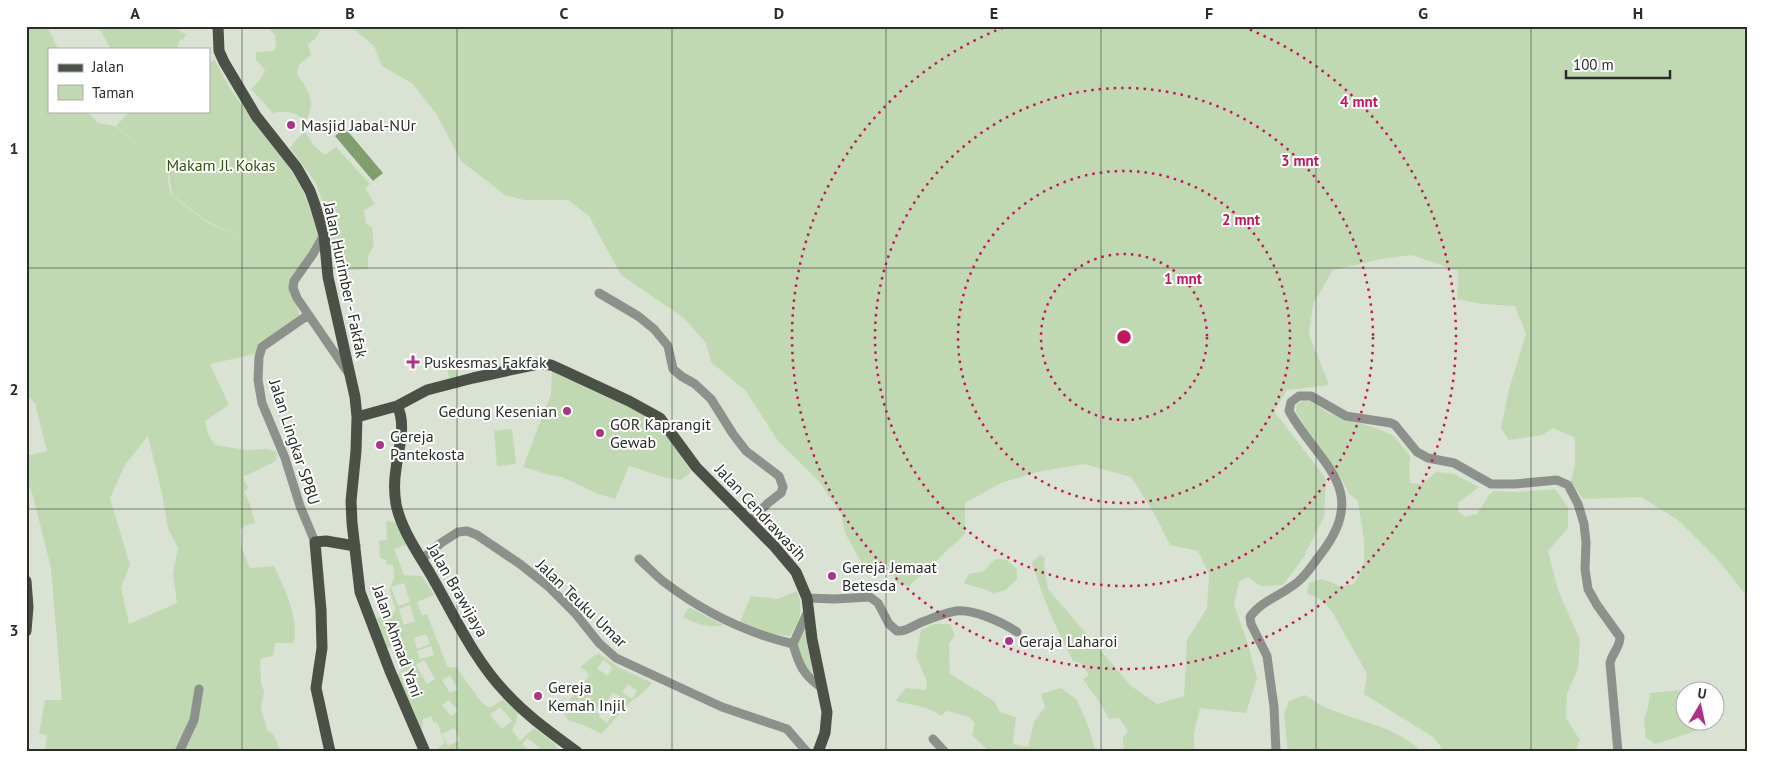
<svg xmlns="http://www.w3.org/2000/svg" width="1773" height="778" font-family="'PT Sans',sans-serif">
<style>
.green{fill:#c1d9b2;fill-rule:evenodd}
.water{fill:#819e6e}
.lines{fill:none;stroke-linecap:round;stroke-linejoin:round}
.minor{stroke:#8d918b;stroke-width:9}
.major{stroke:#4b5147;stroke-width:11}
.grid{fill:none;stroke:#2a2d28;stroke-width:1;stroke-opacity:0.55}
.ring{fill:none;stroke:#c2185b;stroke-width:2.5;stroke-dasharray:2.5 5}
.poi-dot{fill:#ad3386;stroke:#fff;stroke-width:2}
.labels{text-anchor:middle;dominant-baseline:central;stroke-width:4;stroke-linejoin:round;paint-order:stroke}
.poi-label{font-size:16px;fill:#2a2d28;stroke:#fff;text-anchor:start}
.park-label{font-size:16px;fill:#2e5309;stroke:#fff}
.street-label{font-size:16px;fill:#2a2d28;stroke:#fff}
.centre{fill:#c2185b;stroke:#fff;stroke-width:2.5}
.ring-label{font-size:15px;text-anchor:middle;font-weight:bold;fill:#c2185b;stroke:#fff;stroke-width:4;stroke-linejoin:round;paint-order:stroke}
.neatline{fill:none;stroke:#2a2d28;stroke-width:2}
.grid-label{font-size:16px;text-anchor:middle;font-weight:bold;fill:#2a2d28}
</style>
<rect width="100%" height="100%" fill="#dae2d4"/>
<path class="green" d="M26 26H47L58 49H49V111H87L98 123 115 126 152 156 116 126 130 111H209L210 62 215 60C233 101 267 134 292 172 305 191 312 214 319 236L300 265 290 288 300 315 260 344 255 354 210 364 229 405 205 421 208 434 215 445 246 450 268 449 277 452 276 461 243 477 248 488 244 492 250 504 255 523 246 525 240 530 242 549 250 568 274 566C285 590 299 617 294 643H275L273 656 262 658 260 660 261 684 264 691 261 707 267 730C280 737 274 746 284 752H45L47 735 39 733 45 700H62L51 568 33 496 26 477V456L47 451 35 403 26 395ZM169 170 172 195 208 222 257 244 208 223 171 195 168 181ZM148 436 162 493 168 528 178 548 173 574 177 603 129 624 121 588 130 565 110 498 125 465Z
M98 26H169L186 34 183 40 180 39 177 49H116L110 48Z
M267 26H322L316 38 308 44 311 55 299 65 297 74C309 90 316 102 306 120 294 112 287 110 273 113L251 89 260 80 265 70 256 60V52L272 51 276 48 275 35Z
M350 26H1747V600L1746 595 1718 560 1678 520 1641 497 1583 499 1571 482 1575 464V438L1553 428 1542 435 1509 440 1501 428 1509 389 1526 334 1515 306 1482 304 1457 299 1458 271 1412 255 1381 259 1333 270 1313 304 1309 334 1329 385 1287 390 1274 411 1326 479 1324 517 1303 558 1283 585 1261 586 1247 577 1239 582 1234 605 1247 641 1257 678 1246 713 1200 708 1194 733V752H1124L1123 738 1128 731 1119 718 1109 719 1102 706 1083 679 1089 675 1081 663 1073 661C1056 628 1042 597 1032 562L1040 555 1045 558 1044 566 1048 589 1131 686 1157 704 1184 696 1187 640 1207 608 1209 574 1198 551 1170 545 1154 513 1131 477 1084 464 1037 472 1001 483 965 503V534L909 586 898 584 887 564 866 571 845 533 841 514 818 480 778 441 746 391 711 362 706 343 684 318 621 275 589 216 568 200H524L505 195 461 161 437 115 412 83 382 66 374 46Z
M305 131 314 146 325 155 336 147 370 184 365 188 375 204 364 210 366 224 372 227 374 245 368 256V269L337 271 336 269 331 227 316 183 290 148 296 140Z
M455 364 457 377 449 378 447 366Z
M552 369 661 423 691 472 681 480 663 477 629 466 615 499 596 493 562 477 550 475 523 467 551 394Z
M1304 400 1312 402 1328 413 1376 428 1394 436 1410 456 1409 471 1410 483 1422 484 1436 472 1454 474 1479 487 1458 503V511L1465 517 1477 514 1489 495 1494 491 1519 492 1555 489 1568 507V528L1548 551 1558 590 1580 640 1578 669 1567 694 1566 718 1580 740 1575 752H1445L1433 737 1364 694 1367 674 1334 615 1326 604 1318 598 1307 594 1309 583 1322 579 1340 586 1354 584 1364 565V540L1358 501 1349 494 1341 478 1307 430 1296 412V405Z
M512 429 516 464 497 466 494 431Z
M389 521 399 524 409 544 394 549 404 575 422 576 434 595 417 602 422 615 427 614 447 666 451 668 456 667 482 703 490 708 502 700 518 712 516 723 512 730 520 741 534 728 555 744 557 748 553 752H537L540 748 527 738 522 744 532 752H433L445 743 437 722 434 723 431 716 423 719 422 729H418L402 693 397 675 407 664 402 642 387 648 376 618 394 613 396 609 389 590 394 578 393 565 386 564V560L380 558 379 541 387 540 386 522ZM404 583 410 602 398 606 391 587ZM410 605 415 621 404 625 399 609ZM426 634 430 644 417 649 414 638ZM431 646 434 655 420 659 417 651ZM424 660 435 679 427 684 416 665ZM411 669 416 683 405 687 400 673ZM450 675 458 689 450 693 442 680ZM449 700 458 711 451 716 442 705ZM500 707 512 721 502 729 490 715ZM454 728 460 740 448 746 442 734Z
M998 559 1007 560 1017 569V579L1005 590 993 594C985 587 974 588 964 583L969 574 984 571 994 560Z
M797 591C804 611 800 618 790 636 772 634 755 632 740 622L751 596 777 599Z
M689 607 723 625C709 629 695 623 683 617Z
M935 624H950L955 635 949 644 950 674 994 701 1000 712 1016 717 1013 744 1028 747 1034 722 1045 707 1041 694 1061 688 1077 700 1089 728 1096 752H991L981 744 972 735 975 723 969 717 947 711 941 716C929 706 912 705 898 702L896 700 906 688 926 690 927 682 916 656 921 630Z
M805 627 813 677C796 658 793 649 805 627Z
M598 653 618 667 652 683C645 692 637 697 628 704 619 714 610 725 601 734L584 725 568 720 562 709 589 676 587 672 580 667ZM604 660 613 668 607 676 597 668ZM628 684 637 691 632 699 622 692ZM613 692 625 700 619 709 607 701ZM600 705 613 714 607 723 599 717 600 715 595 711Z
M1682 690 1685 696 1686 720 1710 721 1711 724 1698 730 1655 744 1646 738 1644 720 1648 707 1650 693Z
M1305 695C1313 700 1321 706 1329 709 1361 722 1397 727 1422 752H1288L1284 714 1289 701Z"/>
<path class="water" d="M345 128 383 173 373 181 335 136Z"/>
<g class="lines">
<path class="minor" d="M324 235 313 254 294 281 293 288 297 298 347 371
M599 293 638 316 654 329 668 346 673 369 681 376 695 384 711 399 733 434 746 451 779 476 783 487 781 493 768 503 749 522
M308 315 262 347 259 357 258 380 262 403 285 458 300 506 315 542
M422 559 441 543 458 532 467 531 477 535 520 564 549 587 575 613 599 643 616 658 722 707 787 729 807 752
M639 559C647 566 655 575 664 582 702 611 747 633 793 644
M807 598 835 599 870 597 878 603 889 624 897 631C906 632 914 625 922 622 933 618 944 613 956 611 974 609 1002 622 1017 632
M808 611 793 644C799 665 803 675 822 688
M933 739 945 752
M179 752 194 720 199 689
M1276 752 1274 707 1267 656 1251 624 1250 617C1262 599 1287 594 1302 578 1310 570 1316 560 1323 551 1370 488 1318 463 1289 411L1291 402 1299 396H1311L1346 416 1391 423 1395 425 1417 452 1428 458 1454 463 1491 484H1515L1557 480 1568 485 1578 504 1584 524 1586 542 1585 569 1588 589 1597 605 1620 637C1620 648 1612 653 1610 663L1618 752"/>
<path class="major" d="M218 26 219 51 224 62 256 116 297 168 310 191 315 205 324 235 328 277 355 397 357 417 356 451 351 501 352 523 360 592 390 671 425 752
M397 406C407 424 398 450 396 469 394 481 394 492 396 504 401 529 418 553 431 575 454 615 474 660 507 694 527 716 553 734 577 752
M357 417 397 406 427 390 473 378 538 364 551 365 560 369 629 401 660 418 696 467 774 546 796 572 807 598 812 639 827 712 825 733 818 752
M26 581 28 607 26 631
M330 752 316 688 322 648 321 610 315 542 326 541 355 546"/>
</g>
<path class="grid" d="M242 26V752M457 26V752M672 26V752M886 26V752M1101 26V752M1316 26V752M1531 26V752M26 268H1747M26 509H1747"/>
<g class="ring">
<circle cx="1124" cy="337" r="83"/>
<circle cx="1124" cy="337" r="166"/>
<circle cx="1124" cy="337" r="249"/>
<path d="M1243 27A332 332 0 1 1 1005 27"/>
</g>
<g class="poi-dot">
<circle cx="291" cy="125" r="5"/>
<path d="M410.5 354.5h5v5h5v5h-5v5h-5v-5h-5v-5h5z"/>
<circle cx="567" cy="411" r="5"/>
<circle cx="600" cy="433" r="5"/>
<circle cx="380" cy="445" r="5"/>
<circle cx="832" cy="576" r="5"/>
<circle cx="1009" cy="641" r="5"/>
<circle cx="538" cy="696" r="5"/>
</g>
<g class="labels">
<g class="poi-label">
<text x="301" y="125">Masjid Jabal-NUr</text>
<text x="424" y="362">Puskesmas Fakfak</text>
<text x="557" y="411" text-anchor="end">Gedung Kesenian</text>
<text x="610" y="424">GOR Kaprangit<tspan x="610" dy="18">Gewab</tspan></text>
<text x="390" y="436">Gereja<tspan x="390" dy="18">Pantekosta</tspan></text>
<text x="842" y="567">Gereja Jemaat<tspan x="842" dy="18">Betesda</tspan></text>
<text x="1019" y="641">Geraja Laharoi</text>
<text x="548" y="687">Gereja<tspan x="548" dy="18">Kemah Injil</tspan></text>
</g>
<g class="park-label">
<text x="221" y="165">Makam Jl. Kokas</text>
</g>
<g class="street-label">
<text transform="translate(346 280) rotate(78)">Jalan Hurimber - Fakfak</text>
<text transform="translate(295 442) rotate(72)">Jalan Lingkar SPBU</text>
<text transform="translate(761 512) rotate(47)">Jalan Cendrawasih</text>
<text transform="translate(458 590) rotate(60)">Jalan Brawijaya</text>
<text transform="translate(582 603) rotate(44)">Jalan Teuku Umar</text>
<text transform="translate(398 641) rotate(70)">Jalan Ahmad Yani</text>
</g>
</g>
<circle cx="1124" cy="337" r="8" class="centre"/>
<g class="ring-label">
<text x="1359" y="107">4 mnt</text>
<text x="1300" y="166">3 mnt</text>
<text x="1241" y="225">2 mnt</text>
<text x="1183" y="284">1 mnt</text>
</g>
<rect width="1773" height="778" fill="none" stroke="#ffffff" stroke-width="55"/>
<rect x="48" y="48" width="162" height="65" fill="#ffffff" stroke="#aaaba9"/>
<rect x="58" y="64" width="25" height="8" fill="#4b5147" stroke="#aaaba9"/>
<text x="92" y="72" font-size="15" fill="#2a2d28">Jalan</text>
<rect x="58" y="85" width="25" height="15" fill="#c1d9b2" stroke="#aaaba9"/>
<text x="92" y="98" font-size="15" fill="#2a2d28">Taman</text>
<g transform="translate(1700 706) rotate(9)"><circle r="24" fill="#ffffff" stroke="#aaaba9"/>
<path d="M0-4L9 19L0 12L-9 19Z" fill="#ad3386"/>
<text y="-8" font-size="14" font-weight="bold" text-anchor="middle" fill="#2a2d28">U</text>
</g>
<path d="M1566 70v8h104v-8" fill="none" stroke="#2a2d28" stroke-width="2.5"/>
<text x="1573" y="70" font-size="15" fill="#2a2d28" stroke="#ffffff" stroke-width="4" paint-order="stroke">100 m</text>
<rect x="28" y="28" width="1718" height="722" class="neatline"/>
<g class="grid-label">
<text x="135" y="19">A</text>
<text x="350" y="19">B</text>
<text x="564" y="19">C</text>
<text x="779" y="19">D</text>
<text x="994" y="19">E</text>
<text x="1209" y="19">F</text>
<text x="1423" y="19">G</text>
<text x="1638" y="19">H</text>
<text x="14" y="154">1</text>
<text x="14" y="395">2</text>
<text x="14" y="636">3</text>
</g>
</svg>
